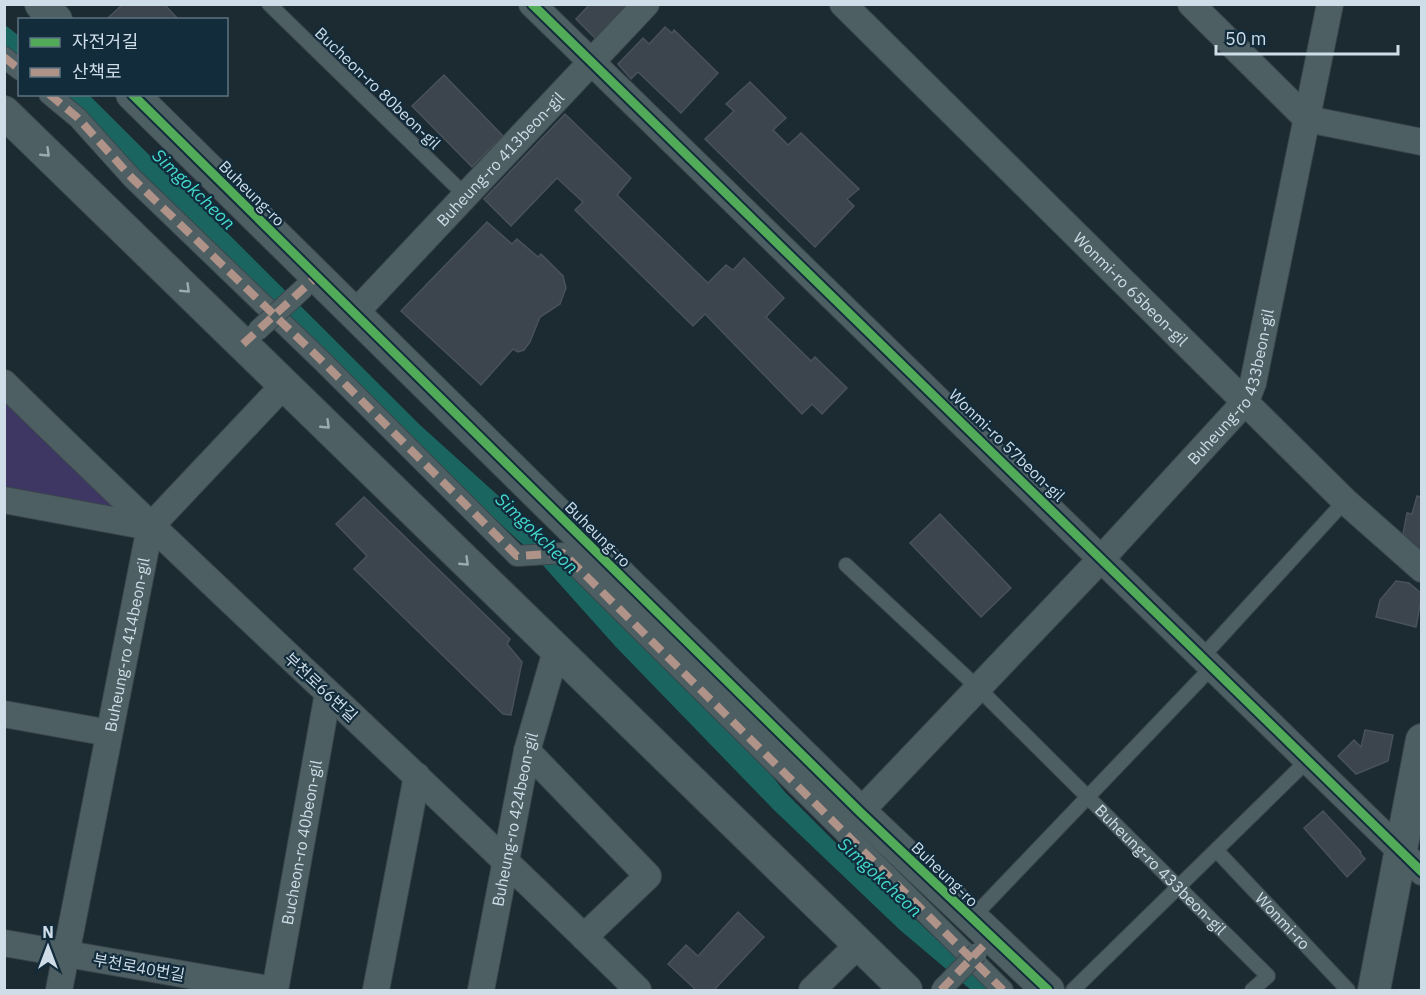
<svg xmlns="http://www.w3.org/2000/svg" width="1426" height="995" font-family="'IBM Plex Sans','Noto Sans KR',sans-serif">
<style>
.green{fill:#3f3763}
.water{fill:#1a655f}
.building{fill:#3c454d;stroke:#49515a;stroke-width:1.5}
.lines{fill:none;stroke-linecap:round;stroke-linejoin:round}
.service-casing{stroke:#3a464d;stroke-width:16}
.pedestrian-casing{stroke:#3a464d;stroke-width:22}
.minor-casing{stroke:#3a464d;stroke-width:28}
.tertiary-casing{stroke:#3a464d;stroke-width:34}
.service{stroke:#4e5f63;stroke-width:14}
.pedestrian{stroke:#4e5f63;stroke-width:20}
.minor{stroke:#4e5f63;stroke-width:26}
.tertiary{stroke:#4e5f63;stroke-width:32}
.pedestrian-bridge-casing{stroke:#3a464d;stroke-width:22;stroke-linecap:butt}
.pedestrian-bridge{stroke:#4e5f63;stroke-width:20}
.quiet{stroke:#af9288;stroke-width:8;stroke-dasharray:15 8;stroke-linecap:butt}
.cycleway-casing{stroke:#122c3c;stroke-width:13}
.cycleway{stroke:#51ab58;stroke-width:9}
.oneway{stroke:#9babb3}
.labels{text-anchor:middle;dominant-baseline:central;stroke-width:4.5;stroke-linejoin:round;paint-order:stroke}
.street-label{font-size:16px;fill:#cedde8;stroke:#122c3c}
.water-label{font-size:18px;font-style:italic;fill:#44d9cb;stroke:#122c3c}
</style>
<rect width="100%" height="100%" fill="#1c2a32"/>
<path class="green" d="M4 401 121 513 5 490Z"/>
<path class="water" d="M4 24 19 36V64L5 52Z
M58 95H89L420 425 534 528 744 741 785 792 850 857 990 990H971L900 930 774 810 616 647 531 552 424 454Z"/>
<path class="building" d="M123 4H164L179 20H106Z
M590 4H638L599 42 576 19Z
M665 27 672 33 674 30 718 73 681 113 638 72 631 79 618 64 643 38 649 44Z
M444 75 503 136 472 167 412 106Z
M750 82 786 118 773 130 788 145 801 133 859 189 847 199 854 206 815 247 705 139 734 111 726 104Z
M565 114 631 178 617 195 708 283 726 265 733 270 744 258 784 298 766 317 811 361 815 357 847 388 822 414 812 404 802 414 705 314 693 326 575 210 583 202 557 178 511 226 484 199Z
M487 222 512 244 517 239 538 257 541 254 563 276 566 288 560 304 540 317 530 342 524 350 518 352 513 349 481 385 401 311Z
M1417 496 1422 497V552L1403 534 1407 513 1412 514Z
M364 497 510 639 507 644 522 662 511 715 503 714 354 569 367 556 336 524Z
M940 514 1011 588 981 617 910 543Z
M1396 581 1409 583 1422 594 1416 627 1376 617 1380 600Z
M1365 730 1393 735 1388 761 1356 774 1338 756 1354 740 1361 747Z
M1323 811 1361 852 1360 853 1365 859 1347 877 1304 828Z
M738 912 764 937 714 990H696L668 964 686 945 698 956Z"/>
<g class="lines">
<g class="service-casing">
<g id="service">
<path d="M269 4 465 195"/>
<path id="s1" d="M846 565 977 687 1268 976 1252 990"/>
<path d="M1203 656 1345 501"/>
<path id="s2" d="M1217 851 1348 990"/>
<path d="M971 919 1213 666"/>
<path d="M1073 990 1309 759"/>
</g>
</g>
<g class="pedestrian-casing">
<path id="pedestrian" d="M4 57 20 70
M49 94 78 118 132 178 323 362 517 556 563 553 1003 990"/>
</g>
<g class="minor-casing">
<g id="minor">
<path d="M532 4 1422 872"/>
<path id="s3" d="M843 4 1345 501 1422 569"/>
<path d="M1191 4 1307 119 1422 142"/>
<path id="s4" d="M354 314 646 4"/>
<path d="M4 383C213 589 430 784 638 990"/>
<path d="M4 500 150 527"/>
<path d="M4 714 109 733"/>
<path d="M527 751 648 876 584 937"/>
<path id="s5" d="M860 812 1102 558 1246 401 1253 383 1330 4"/>
<path d="M4 943 274 990"/>
<path id="s6" d="M59 990 150 527 284 385"/>
<path id="s7" d="M275 990 328 693"/>
<path d="M376 990 417 776"/>
<path id="s8" d="M481 990 527 751 556 651"/>
<path d="M812 990 859 944"/>
</g>
</g>
<g class="tertiary-casing">
<path id="tertiary" d="M41 4 56 20
M132 94 860 812 1048 990
M4 112 906 990
M1374 990 1422 740"/>
</g>
<use href="#service" class="service"/>
<use href="#pedestrian" class="pedestrian"/>
<use href="#minor" class="minor"/>
<use href="#tertiary" class="tertiary"/>
<g class="pedestrian-bridge-casing">
<path id="pedestrian-bridge" d="M257 331 304 288
M941 990 977 953"/>
</g>
<use href="#pedestrian-bridge" class="pedestrian-bridge"/>
<path class="quiet" d="M4 57 20 70
M49 94 78 118 132 178 323 362 517 556 563 553 1003 990
M243 344 316 277
M941 990 991 938"/>
<g class="cycleway-casing">
<path id="cycleway" d="M532 4 1422 872
M132 94 860 812 1048 990"/>
</g>
<use href="#cycleway" class="cycleway"/>
</g>
<defs><path id="oneway-chevron" d="M-2-3.5L2.5 0L-2 3.5" fill="none" stroke-width="1.6" stroke-linecap="round" stroke-linejoin="round" transform="scale(1.5)"/></defs>
<g class="oneway">
<use href="#oneway-chevron" transform="translate(46 153) rotate(44)"/>
<use href="#oneway-chevron" transform="translate(186 289) rotate(44)"/>
<use href="#oneway-chevron" transform="translate(326 425) rotate(44)"/>
<use href="#oneway-chevron" transform="translate(465 562) rotate(44)"/>
</g>
<g class="labels">
<g class="street-label">
<text transform="translate(378 88) rotate(44)">Bucheon-ro 80beon-gil</text>
<text stroke="none"><textPath href="#s4" startOffset="213">Buheung-ro 413beon-gil</textPath></text>
<text transform="translate(252 193) rotate(45)">Buheung-ro</text>
<text stroke="none"><textPath href="#s3" startOffset="405">Wonmi-ro 65beon-gil</textPath></text>
<text stroke="none"><textPath href="#s5" startOffset="570">Buheung-ro 433beon-gil</textPath></text>
<text transform="translate(1007 445) rotate(44)">Wonmi-ro 57beon-gil</text>
<text transform="translate(598 534) rotate(45)">Buheung-ro</text>
<text stroke="none"><textPath href="#s6" startOffset="352">Buheung-ro 414beon-gil</textPath></text>
<text transform="translate(321 687) rotate(43)">부천로66번길</text>
<text stroke="none"><textPath href="#s8" startOffset="174">Buheung-ro 424beon-gil</textPath></text>
<text stroke="none"><textPath href="#s7" startOffset="150">Bucheon-ro 40beon-gil</textPath></text>
<text stroke="none"><textPath href="#s1" startOffset="438">Buheung-ro 433beon-gil</textPath></text>
<text transform="translate(945 874) rotate(44)">Buheung-ro</text>
<text stroke="none"><textPath href="#s2" startOffset="96">Wonmi-ro</textPath></text>
<text transform="translate(139 967) rotate(10)">부천로40번길</text>
</g>
<g class="water-label">
<text transform="translate(194 189) rotate(44)">Simgokcheon</text>
<text transform="translate(537 533) rotate(44)">Simgokcheon</text>
<text transform="translate(880 877) rotate(43)">Simgokcheon</text>
</g>
</g>
<rect width="1426" height="995" fill="none" stroke="#cedde8" stroke-width="12"/>
<rect x="18" y="18" width="210" height="78" fill="#122c3c" stroke="#5d7381" stroke-width="1.5"/>
<rect x="30" y="38" width="30" height="9" fill="#51ab58" stroke="#5d7381" stroke-width="1.5"/>
<text x="72" y="48" font-size="18" fill="#cedde8">자전거길</text>
<rect x="30" y="68" width="30" height="9" fill="#af9288" stroke="#5d7381" stroke-width="1.5"/>
<text x="72" y="78" font-size="18" fill="#cedde8">산책로</text>
<g transform="translate(48 947)" stroke="#122c3c" stroke-width="4.5" paint-order="stroke">
<path d="M0-4.5L10 22L0 15L-10 22Z" fill="#cedde8"/>
<text y="-9" font-size="16" font-weight="bold" text-anchor="middle" fill="#cedde8">N</text>
</g>
<path d="M1216 45v9h182v-9" fill="none" stroke="#cedde8" stroke-width="3"/>
<text x="1225" y="45" font-size="18" fill="#cedde8" stroke="#122c3c" stroke-width="4.5" paint-order="stroke">50 m</text>
</svg>
